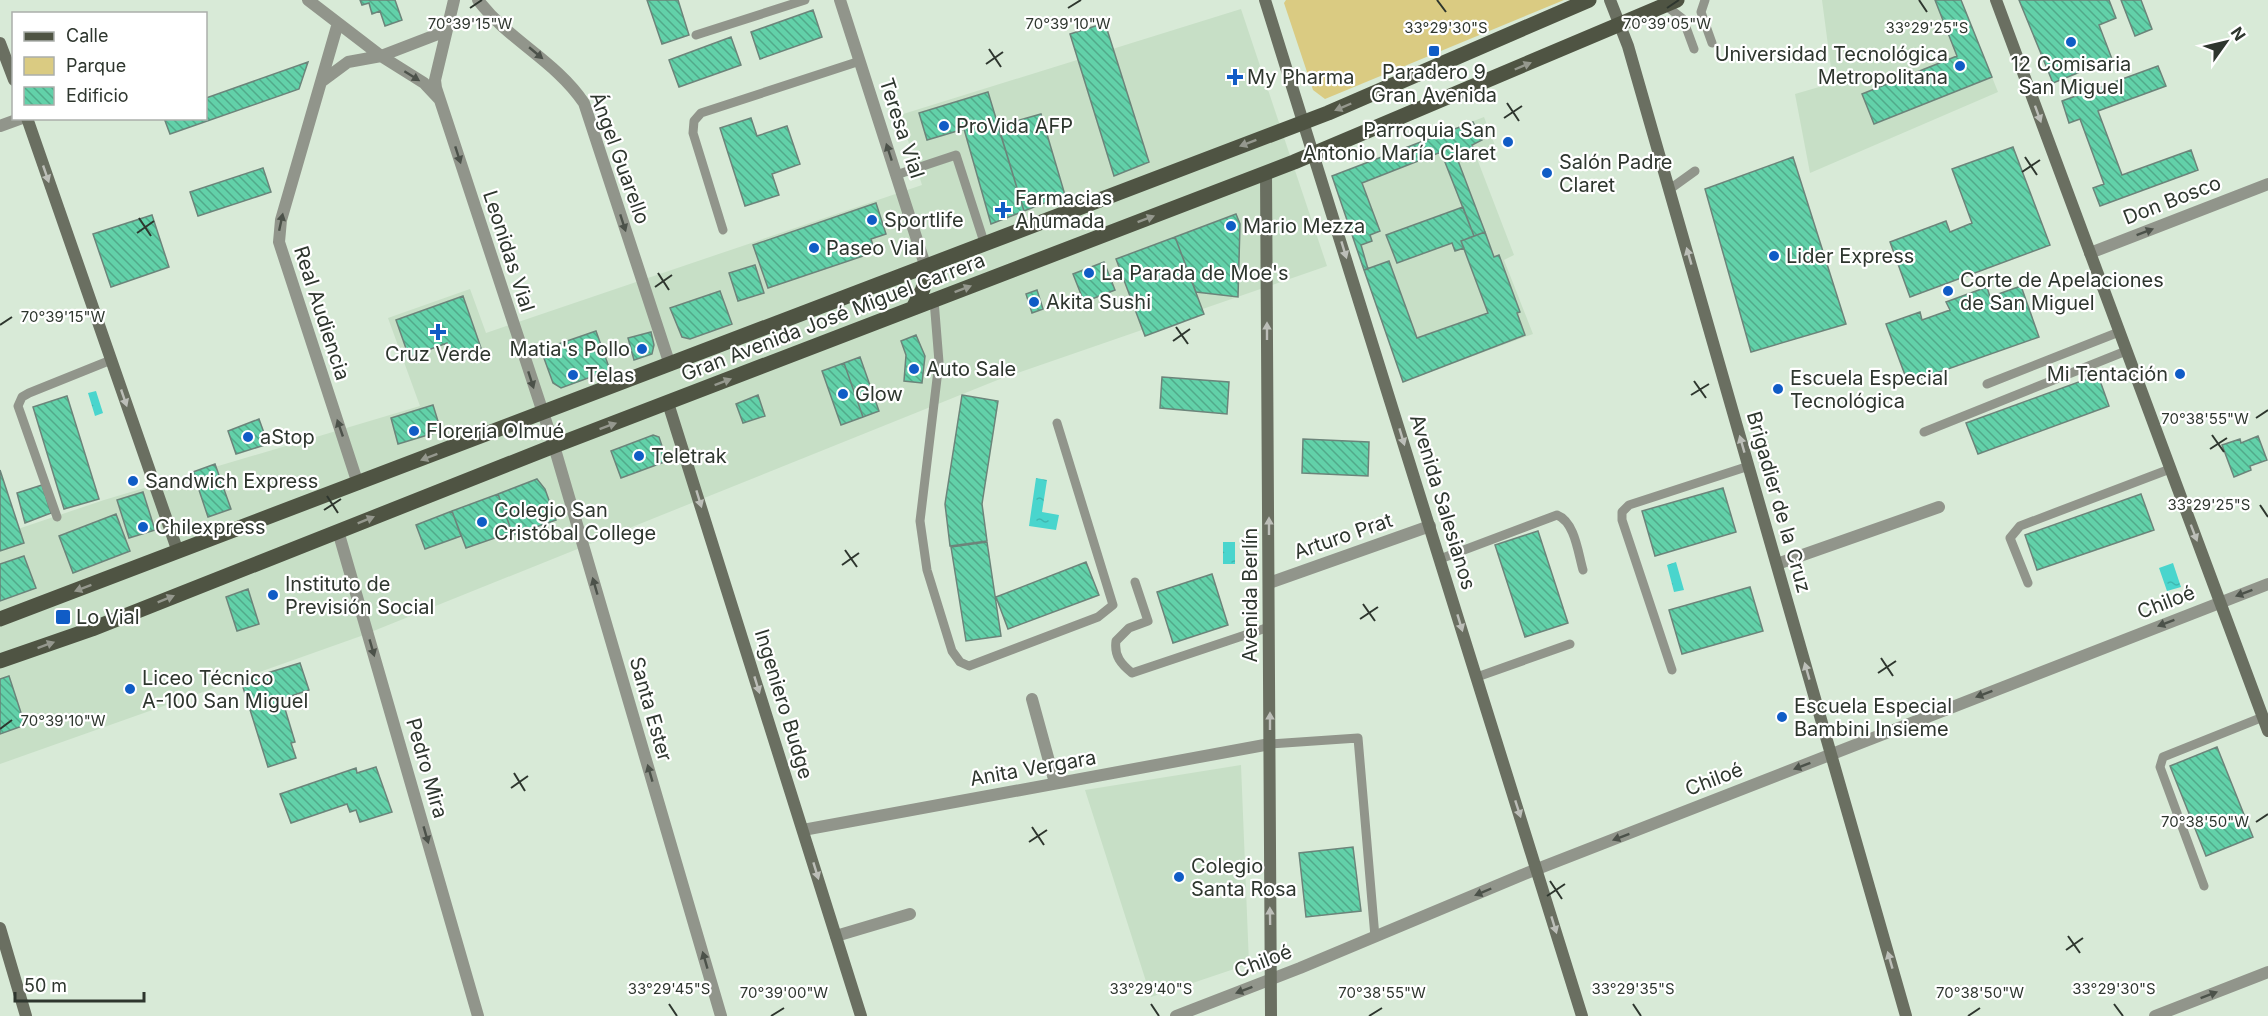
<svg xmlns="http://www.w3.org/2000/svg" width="2268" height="1016" font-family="Inter,sans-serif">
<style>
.built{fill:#c7dfc6}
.park{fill:#dacb82}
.water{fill:url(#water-ripples)}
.building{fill:url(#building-back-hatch);stroke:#6c847a;stroke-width:1.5}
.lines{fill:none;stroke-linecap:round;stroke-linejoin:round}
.lane{stroke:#91958b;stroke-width:9}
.street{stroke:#91958b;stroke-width:12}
.secondary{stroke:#6a6f61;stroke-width:12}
.primary{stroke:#4f5443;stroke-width:15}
.oneway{fill:#4c524a}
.oneway2{fill:#95988e}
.oneway3{fill:#bcbeb8}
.ticks{fill:none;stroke:#2e362e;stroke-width:2}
.poi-dot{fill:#105cc6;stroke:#fff;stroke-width:2}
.labels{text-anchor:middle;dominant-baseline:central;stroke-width:4.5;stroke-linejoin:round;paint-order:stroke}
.poi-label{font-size:20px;fill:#2e362e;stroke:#fff;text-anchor:start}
.street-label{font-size:20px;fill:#2e362e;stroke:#fff}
.ticks-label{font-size:15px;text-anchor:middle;fill:#2e362e;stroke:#fff;stroke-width:4.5;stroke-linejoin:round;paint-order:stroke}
</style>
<defs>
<pattern id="water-ripples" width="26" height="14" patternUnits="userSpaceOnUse" patternTransform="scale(1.5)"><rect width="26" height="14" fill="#49d5cd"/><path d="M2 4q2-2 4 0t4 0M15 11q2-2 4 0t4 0" fill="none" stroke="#40b7b0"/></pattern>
<pattern id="building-back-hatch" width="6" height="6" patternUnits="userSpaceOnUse" patternTransform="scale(1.5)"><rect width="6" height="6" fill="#62d1a9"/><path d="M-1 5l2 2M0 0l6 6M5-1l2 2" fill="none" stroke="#51aa8a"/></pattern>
</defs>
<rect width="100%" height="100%" fill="#d8ead7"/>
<path class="built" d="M1822 0H1961L1998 92 1810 173 1795 94 1833 83Z
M1241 9 1327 266 1000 379 361 636 0 764V535L104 500 420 406 388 318 470 289 486 333 922 185 900 115Z
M1484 117 1496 148 1476 156 1514 255 1504 260 1533 334 1403 382 1332 176Z
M1241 765 1249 964 1151 997 1085 790Z"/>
<path class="park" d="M1286 0H1564L1325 99 1313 90 1284 3Z"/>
<path class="water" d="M96 391 103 413 95 416 88 393Z
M1036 478 1047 480 1042 512 1059 515 1056 530 1029 526Z
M1223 542H1235V564H1223Z
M1676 562 1684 590 1674 592 1667 565Z
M2173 563 2181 587 2167 591 2159 568Z"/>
<path class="building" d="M360 0H395L402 20 385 26 380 11 372 14 369 3 362 5Z
M647 0H678L689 35 662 44Z
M1935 0H1961L1992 77 1874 124 1862 94 1957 56Z
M2019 0H2109L2116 18 2099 25 2112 59 2053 83Z
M2121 0H2141L2152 29 2135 36Z
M813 10 822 37 760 59 751 32Z
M1105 23 1149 162 1114 176 1070 34Z
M731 37 741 65 679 87 669 60Z
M308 62 299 89 170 134 164 118H206V98Z
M2158 66 2166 86 2098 111 2122 175 2191 150 2198 170 2100 206 2093 188 2104 184 2080 119 2069 123 2062 101Z
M988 92 1024 211 991 224 964 129 927 140 919 113Z
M1041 114 1065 195 1024 211 998 126Z
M751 118 757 136 787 126 800 164 772 174 779 195 745 206 720 128Z
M1473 122 1482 140 1472 145 1475 151 1457 158 1485 232 1474 236 1441 152 1362 183 1380 231 1370 235 1372 241 1361 245 1368 269 1364 270 1332 176Z
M2013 147 2050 245 1910 297 1890 242 1946 221 1950 232 1972 223 1952 169Z
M1793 157 1846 324 1751 352 1705 189Z
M263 168 271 192 198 216 190 192Z
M876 203 886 234 871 239 875 252 768 288 753 245Z
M1463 207 1474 236 1461 241 1464 248 1455 251 1452 243 1397 263 1386 235Z
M1236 214 1240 224 1238 297 1196 292 1175 237Z
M152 215 169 267 111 287 93 234Z
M1485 232 1494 257 1499 255 1520 312 1517 313 1525 335 1403 382 1364 270 1389 261 1417 338 1488 313 1461 241Z
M1175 237 1204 314 1145 336 1116 259Z
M1104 262 1115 290 1084 302 1073 274Z
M755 265 764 293 738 301 729 273Z
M2021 286 2039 337 1908 383 1886 324 1920 312 1922 320 1950 310 1946 302 1987 287 1990 297Z
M1037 290 1043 309 1032 313 1026 294Z
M720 291 732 324 690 339 682 337 670 308Z
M463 296 481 348 452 358 447 343 409 357 396 320Z
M596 331 610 370 561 388 553 383 541 350Z
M651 332 654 345 652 354 634 360 628 338Z
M916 335 925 356 922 383 904 381 906 355 901 341Z
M860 357 879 411 863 417 844 363Z
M844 363 863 417 841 425 822 371Z
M2098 375 2109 406 1978 454 1966 423Z
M1162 377 1229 382 1227 414 1160 408Z
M758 395 765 416 743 423 736 404Z
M962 395 998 401 982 504 987 541 950 546 945 504Z
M67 396 99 499 64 509 33 407Z
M433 405 441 431 398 444 391 418Z
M259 419 268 444 236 454 228 431Z
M653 435 659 437 667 461 621 478 611 451Z
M2258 436 2267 460 2250 466 2251 470 2234 477 2222 445 2240 439 2241 443Z
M1303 439 1369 442 1368 476 1302 473Z
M215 464 231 509 208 517 193 472Z
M0 470 24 543 0 551Z
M537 479 545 489 556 520 513 535 498 494Z
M42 485 51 513 25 523 17 493Z
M1723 488 1736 532 1655 556 1642 511Z
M143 492 155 530 129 538 117 500Z
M498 494 512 532 466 548 452 511Z
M2141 494 2154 530 2037 570 2025 535Z
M452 511 461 536 425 549 416 525Z
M116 514 130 551 73 573 59 536Z
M1538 531 1568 623 1525 637 1495 545Z
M987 542 1001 636 966 641 951 547Z
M24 556 36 588 0 601V564Z
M1086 562 1099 595 1008 629 996 597Z
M1212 574 1228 625 1173 643 1157 592Z
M1750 587 1763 631 1682 654 1669 610Z
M248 589 259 624 237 631 226 597Z
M300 663 309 690 282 699 295 742 291 743 296 758 268 767 241 681Z
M9 676 25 725 0 734V679Z
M2217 747 2253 837 2206 856 2170 766Z
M376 767 392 812 360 822 356 810 350 812 347 804 291 823 280 794 356 768 357 773Z
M1353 847 1361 911 1306 917 1299 853Z"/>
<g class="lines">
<path class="lane" d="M1705 0 1701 12 1712 43
M1665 5 1683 19 1694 49
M696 35 805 0
M896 175 956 155 985 245
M1670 189 1695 171
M723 230 693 133 694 121 701 113 860 61
M934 300 939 362 920 521 927 570 952 651 960 662 969 666 1098 617 1113 605 1057 423
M1987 384 2119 332
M1924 432 2126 351
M57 517 18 406 22 397 29 393 111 360
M1440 559 1557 515C1575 522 1578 553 1583 570
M1135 582 1148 621 1129 628 1116 641C1114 656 1121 664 1132 673L1269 627
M2028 583 2010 538 2020 526 2170 469
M1672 670 1622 520V512L1629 505 1749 466
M1477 677 1570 644
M1270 744 1358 738 1375 937
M2204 886 2160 767 2163 757 2263 717"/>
<path class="street" d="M308 0 381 56 424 83 439 99
M454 0 435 80 436 88 554 446 721 1016
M478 0C508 40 556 61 584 103L670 365
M840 0 926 268
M338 23 281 220 279 242 358 484
M321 82 348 62 381 56 446 31
M0 126 22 118
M2090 253 2268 184
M338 531 478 1016
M1777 564 1939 507
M1269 583 1430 526
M1032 699 1055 783
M803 830 1270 744
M836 936 910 914
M1176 1016 1300 968 1522 875 2268 584
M2155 1016 2268 972"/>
<path class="secondary" d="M1265 0 1582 1016
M1610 0 1628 46 1906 1016
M1996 0 2268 731
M0 43 14 80
M27 118 178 552
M1266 173 1271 1016
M668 403 861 1016
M0 928 26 1016"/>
<path class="primary" d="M913 308 923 289 926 268
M0 619 1328 113 1589 0
M0 661 92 629 554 446 1294 162 1677 0"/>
</g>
<defs><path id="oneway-solid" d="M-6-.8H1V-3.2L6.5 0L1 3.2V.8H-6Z" transform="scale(1.5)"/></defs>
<g class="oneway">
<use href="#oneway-solid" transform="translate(536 53) rotate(40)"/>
<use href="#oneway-solid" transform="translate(412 76) rotate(32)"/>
<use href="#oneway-solid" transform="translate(889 152) rotate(-108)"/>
<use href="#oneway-solid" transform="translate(458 155) rotate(72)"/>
<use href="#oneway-solid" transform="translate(281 222) rotate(-78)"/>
<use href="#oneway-solid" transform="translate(623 223) rotate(72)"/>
<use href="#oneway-solid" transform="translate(2145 232) rotate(-21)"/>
<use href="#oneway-solid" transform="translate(531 380) rotate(72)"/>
<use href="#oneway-solid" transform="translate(340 428) rotate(-109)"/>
<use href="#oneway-solid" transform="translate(595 586) rotate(-106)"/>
<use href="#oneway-solid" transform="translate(2244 593) rotate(159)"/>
<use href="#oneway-solid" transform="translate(2166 623) rotate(159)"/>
<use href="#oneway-solid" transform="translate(372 648) rotate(74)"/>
<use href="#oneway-solid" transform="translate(1984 694) rotate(159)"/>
<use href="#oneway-solid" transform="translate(1802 766) rotate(159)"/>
<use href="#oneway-solid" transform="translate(650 773) rotate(-106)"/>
<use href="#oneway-solid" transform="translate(426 835) rotate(74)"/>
<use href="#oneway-solid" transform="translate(1621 837) rotate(159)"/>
<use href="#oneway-solid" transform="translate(1483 892) rotate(157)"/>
<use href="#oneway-solid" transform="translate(705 960) rotate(-106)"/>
<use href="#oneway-solid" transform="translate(1244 990) rotate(159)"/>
<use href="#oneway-solid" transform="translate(2209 995) rotate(-21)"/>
</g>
<g class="oneway2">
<use href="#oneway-solid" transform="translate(1523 66) rotate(-23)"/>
<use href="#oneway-solid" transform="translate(1343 107) rotate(157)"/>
<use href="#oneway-solid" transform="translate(1248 143) rotate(159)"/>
<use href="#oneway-solid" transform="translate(1146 219) rotate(-21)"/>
<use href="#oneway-solid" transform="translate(963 289) rotate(-21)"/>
<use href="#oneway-solid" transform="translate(723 382) rotate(-21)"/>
<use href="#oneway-solid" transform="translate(608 426) rotate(-20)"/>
<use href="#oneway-solid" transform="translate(429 457) rotate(159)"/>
<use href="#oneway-solid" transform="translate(366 520) rotate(-22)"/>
<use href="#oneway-solid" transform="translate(83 588) rotate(159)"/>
<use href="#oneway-solid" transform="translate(166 599) rotate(-22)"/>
<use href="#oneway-solid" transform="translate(46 645) rotate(-20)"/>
</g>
<g class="oneway3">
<use href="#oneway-solid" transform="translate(2038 114) rotate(70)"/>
<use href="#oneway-solid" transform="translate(46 174) rotate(71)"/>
<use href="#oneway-solid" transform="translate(1344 250) rotate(73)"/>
<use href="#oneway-solid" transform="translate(1689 256) rotate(-106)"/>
<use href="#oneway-solid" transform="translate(1267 331) rotate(-90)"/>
<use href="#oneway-solid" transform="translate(124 398) rotate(71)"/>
<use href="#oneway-solid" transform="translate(1402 437) rotate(73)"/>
<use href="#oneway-solid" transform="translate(1742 444) rotate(-106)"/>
<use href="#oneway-solid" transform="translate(699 499) rotate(73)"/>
<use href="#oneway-solid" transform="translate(1269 526) rotate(-90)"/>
<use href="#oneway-solid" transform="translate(2194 533) rotate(69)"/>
<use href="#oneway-solid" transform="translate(1460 623) rotate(73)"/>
<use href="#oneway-solid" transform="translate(1807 671) rotate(-106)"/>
<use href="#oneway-solid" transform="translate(757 685) rotate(73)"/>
<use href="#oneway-solid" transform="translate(1270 721) rotate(-90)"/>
<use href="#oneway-solid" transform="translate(1518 809) rotate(72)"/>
<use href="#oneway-solid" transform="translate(816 871) rotate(73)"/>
<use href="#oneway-solid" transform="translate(1270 916) rotate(-91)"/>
<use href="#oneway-solid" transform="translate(1554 925) rotate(73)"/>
<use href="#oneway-solid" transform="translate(1890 960) rotate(-106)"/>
</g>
<path class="ticks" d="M1437 0 1446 12M1919 0 1927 12M470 8 482 0M1068 8 1081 0M1667 8 1679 0M989 49 1001 67M986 64 1003 52M1507 103 1519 121M1504 118 1522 106M2025 157 2037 175M2022 172 2040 160M139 218 151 236M137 233 154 221M658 273 669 290M655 287 672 275M0 325 12 317M1176 327 1188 344M1173 341 1190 329M1694 381 1706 398M1691 395 1709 384M2256 418 2268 410M2212 435 2224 452M2210 449 2227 438M327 496 338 513M2260 505 2268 517M324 510 341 499M845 550 857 567M842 565 859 553M1363 604 1375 621M1360 619 1378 607M1881 658 1893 676M1878 673 1896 661M0 729 12 720M514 773 525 791M511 788 528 776M2256 822 2268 814M1032 827 1044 845M1029 842 1047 830M1550 881 1562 899M1547 896 1565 884M2068 936 2080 953M2066 950 2083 938M669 1004 677 1016M1151 1004 1159 1016M1633 1004 1641 1016M2114 1004 2123 1016M771 1016 784 1008M1369 1016 1382 1008M1968 1016 1980 1008"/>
<g class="poi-dot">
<circle cx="2071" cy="42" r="6"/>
<rect x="1428" y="45" width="12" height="12" rx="3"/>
<circle cx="1960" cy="66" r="6"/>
<path d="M1232 68h6v6h6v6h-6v6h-6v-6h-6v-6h6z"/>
<circle cx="944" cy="126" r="6"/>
<circle cx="1508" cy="142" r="6"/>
<circle cx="1547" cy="173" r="6"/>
<path d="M1000 201h6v6h6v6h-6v6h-6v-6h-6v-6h6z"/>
<circle cx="872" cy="220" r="6"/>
<circle cx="1231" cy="226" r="6"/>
<circle cx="814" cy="248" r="6"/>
<circle cx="1774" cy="256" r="6"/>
<circle cx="1089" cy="273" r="6"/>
<circle cx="1948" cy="291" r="6"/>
<circle cx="1034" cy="302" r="6"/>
<path d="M435 323h6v6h6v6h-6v6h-6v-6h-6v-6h6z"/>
<circle cx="642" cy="349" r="6"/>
<circle cx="914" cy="369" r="6"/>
<circle cx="2180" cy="374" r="6"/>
<circle cx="573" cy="375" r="6"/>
<circle cx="1778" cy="389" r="6"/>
<circle cx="843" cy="394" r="6"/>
<circle cx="414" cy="431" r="6"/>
<circle cx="248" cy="437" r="6"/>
<circle cx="639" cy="456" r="6"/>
<circle cx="133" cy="481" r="6"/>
<circle cx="482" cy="522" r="6"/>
<circle cx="143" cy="527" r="6"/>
<circle cx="273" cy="595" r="6"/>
<rect x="55" y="609" width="16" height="16" rx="3"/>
<circle cx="130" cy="689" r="6"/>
<circle cx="1782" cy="717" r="6"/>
<circle cx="1179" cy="877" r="6"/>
</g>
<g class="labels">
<g class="poi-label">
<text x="1948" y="54" text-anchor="end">Universidad Tecnológica<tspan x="1948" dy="23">Metropolitana</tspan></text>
<text x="2071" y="64" text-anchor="middle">12 Comisaria<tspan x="2071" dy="23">San Miguel</tspan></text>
<text x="1434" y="72" text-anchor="middle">Paradero 9<tspan x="1434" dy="23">Gran Avenida</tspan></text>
<text x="1247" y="77">My Pharma</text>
<text x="956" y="126">ProVida AFP</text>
<text x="1496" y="130" text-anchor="end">Parroquia San<tspan x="1496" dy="23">Antonio María Claret</tspan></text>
<text x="1559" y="162">Salón Padre<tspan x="1559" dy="23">Claret</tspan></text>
<text x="1015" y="198">Farmacias<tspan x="1015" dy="23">Ahumada</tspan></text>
<text x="884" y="220">Sportlife</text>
<text x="1243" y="226">Mario Mezza</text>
<text x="826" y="248">Paseo Vial</text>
<text x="1786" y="256">Lider Express</text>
<text x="1101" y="273">La Parada de Moe's</text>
<text x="1960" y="280">Corte de Apelaciones<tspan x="1960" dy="23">de San Miguel</tspan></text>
<text x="1046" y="302">Akita Sushi</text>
<text x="630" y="349" text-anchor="end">Matia's Pollo</text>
<text x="438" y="354" text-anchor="middle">Cruz Verde</text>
<text x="926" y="369">Auto Sale</text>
<text x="2168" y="374" text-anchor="end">Mi Tentación</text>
<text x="585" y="375">Telas</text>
<text x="1790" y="378">Escuela Especial<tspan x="1790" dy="23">Tecnológica</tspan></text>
<text x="855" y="394">Glow</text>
<text x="426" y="431">Floreria Olmué</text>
<text x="260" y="437">aStop</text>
<text x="651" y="456">Teletrak</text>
<text x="145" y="481">Sandwich Express</text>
<text x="494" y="510">Colegio San<tspan x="494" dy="23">Cristóbal College</tspan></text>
<text x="155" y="527">Chilexpress</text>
<text x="285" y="584">Instituto de<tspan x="285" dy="23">Previsión Social</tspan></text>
<text x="76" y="617">Lo Vial</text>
<text x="142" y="678">Liceo Técnico<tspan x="142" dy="23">A-100 San Miguel</tspan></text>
<text x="1794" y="706">Escuela Especial<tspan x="1794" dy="23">Bambini Insieme</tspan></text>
<text x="1191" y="866">Colegio<tspan x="1191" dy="23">Santa Rosa</tspan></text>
</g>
<g class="street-label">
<text transform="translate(902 128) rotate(72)">Teresa Vial</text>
<text transform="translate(620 158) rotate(70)">Ángel Guarello</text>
<text transform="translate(2172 200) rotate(-21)">Don Bosco</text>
<text transform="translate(509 251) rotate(72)">Leonidas Vial</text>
<text transform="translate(322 313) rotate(72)">Real Audiencia</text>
<text transform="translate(833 317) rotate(-21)">Gran Avenida José Miguel Carrera</text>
<text transform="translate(1443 502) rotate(73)">Avenida Salesianos</text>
<text transform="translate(1779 502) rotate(74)">Brigadier de la Cruz</text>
<text transform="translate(1343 536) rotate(-19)">Arturo Prat</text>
<text transform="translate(1250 595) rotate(-90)">Avenida Berlín</text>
<text transform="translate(2166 602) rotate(-21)">Chiloé</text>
<text transform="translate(784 704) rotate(73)">Ingeniero Budge</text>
<text transform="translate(651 709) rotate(74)">Santa Ester</text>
<text transform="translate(427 768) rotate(74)">Pedro Mira</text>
<text transform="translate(1033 768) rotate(-10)">Anita Vergara</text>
<text transform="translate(1714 779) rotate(-21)">Chiloé</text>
<text transform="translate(1263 961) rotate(-21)">Chiloé</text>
</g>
</g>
<g class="ticks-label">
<text x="1068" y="29">70°39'10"W</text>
<text x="470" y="29">70°39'15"W</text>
<text x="1667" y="29">70°39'05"W</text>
<text x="1446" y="33">33°29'30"S</text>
<text x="1927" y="33">33°29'25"S</text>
<text x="63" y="322">70°39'15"W</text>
<text x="2205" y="424">70°38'55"W</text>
<text x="2209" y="510">33°29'25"S</text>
<text x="63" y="726">70°39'10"W</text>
<text x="2205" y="827">70°38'50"W</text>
<text x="669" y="994">33°29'45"S</text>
<text x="1151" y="994">33°29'40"S</text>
<text x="1633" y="994">33°29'35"S</text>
<text x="2114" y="994">33°29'30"S</text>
<text x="784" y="998">70°39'00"W</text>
<text x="1382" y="998">70°38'55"W</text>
<text x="1980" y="998">70°38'50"W</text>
</g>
<rect x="12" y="12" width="195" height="108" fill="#ffffff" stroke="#abafab" stroke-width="1.5"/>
<rect x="24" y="32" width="30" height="9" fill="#4f5443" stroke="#abafab" stroke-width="1.5"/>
<text x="66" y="42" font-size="18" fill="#2e362e">Calle</text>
<rect x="24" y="57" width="30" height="18" fill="#dacb82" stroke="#abafab" stroke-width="1.5"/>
<text x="66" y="72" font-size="18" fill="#2e362e">Parque</text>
<rect x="24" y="87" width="30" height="18" fill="url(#building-back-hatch)" stroke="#abafab" stroke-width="1.5"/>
<text x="66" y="102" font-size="18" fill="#2e362e">Edificio</text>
<g transform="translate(2226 42) rotate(56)" stroke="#ffffff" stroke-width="4.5" paint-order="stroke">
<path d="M0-4.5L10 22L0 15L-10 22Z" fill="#2e362e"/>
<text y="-9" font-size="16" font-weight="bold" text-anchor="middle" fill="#2e362e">N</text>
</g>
<path d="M15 992v9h129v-9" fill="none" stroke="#2e362e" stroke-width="3"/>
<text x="24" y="992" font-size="18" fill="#2e362e" stroke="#ffffff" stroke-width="4.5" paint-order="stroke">50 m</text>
</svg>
